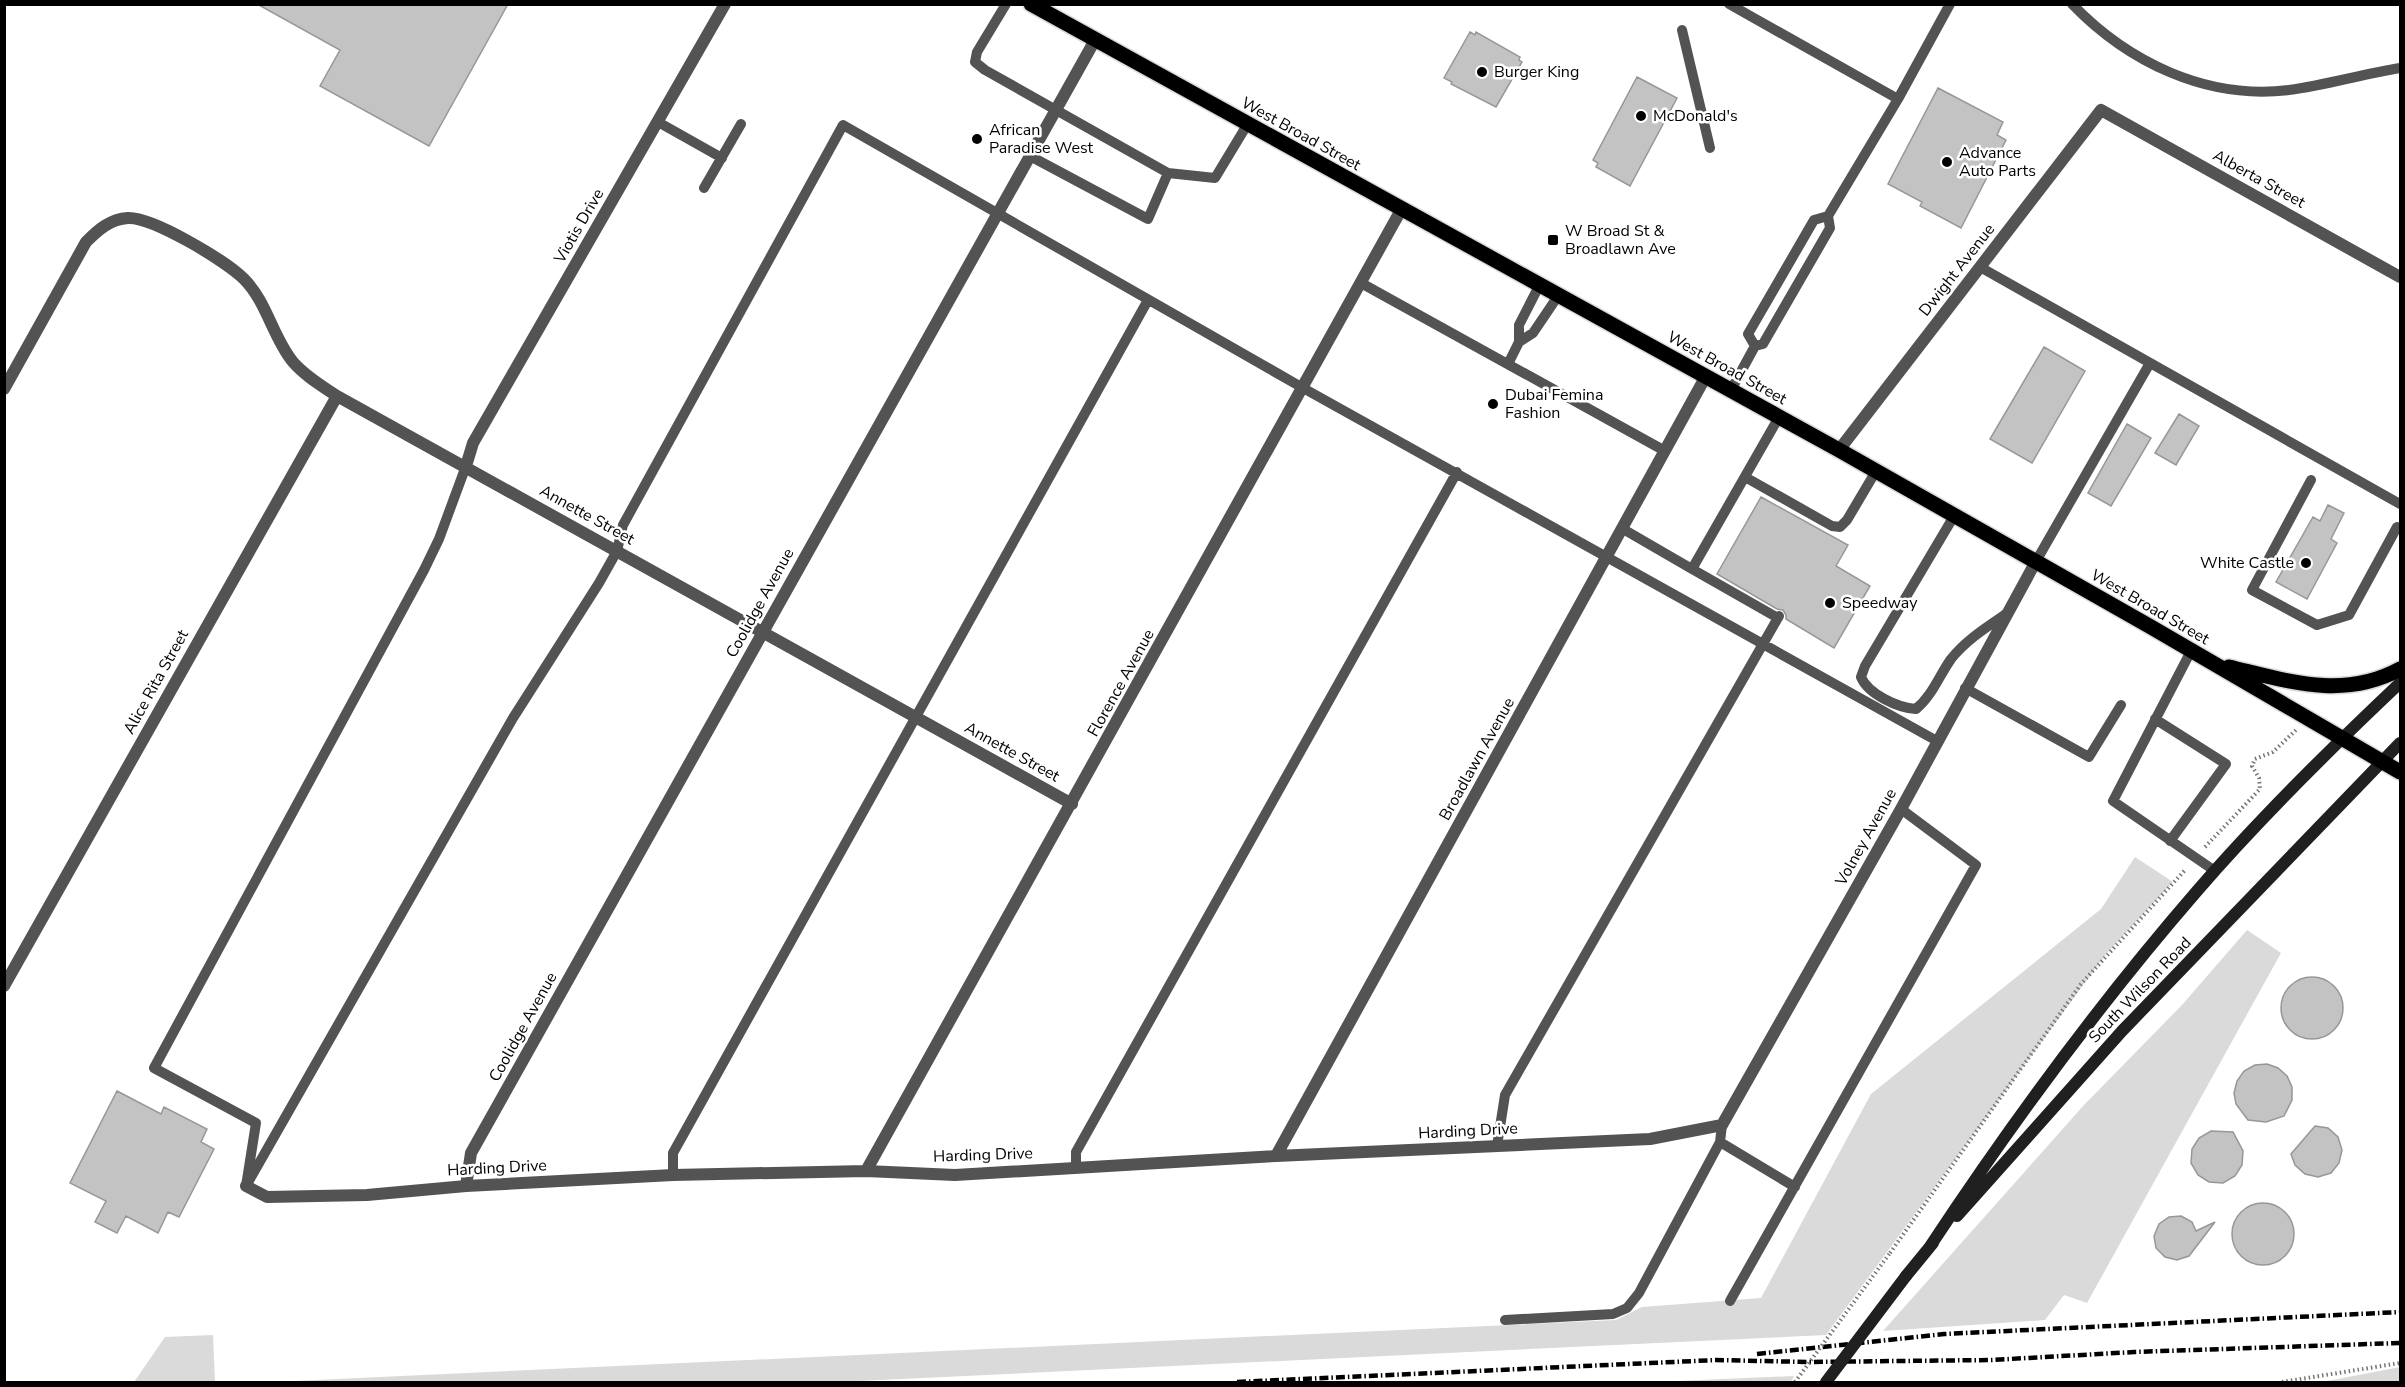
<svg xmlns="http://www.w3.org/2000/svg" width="2405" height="1387" font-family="'Nunito Sans',sans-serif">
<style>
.green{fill:#dadada}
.building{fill:#c3c3c3;stroke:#979797;stroke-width:1.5}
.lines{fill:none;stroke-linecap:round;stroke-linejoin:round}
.primary-casing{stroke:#dbdbdb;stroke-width:18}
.path{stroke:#757575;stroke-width:4;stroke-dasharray:1.5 3;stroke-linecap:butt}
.lane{stroke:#535353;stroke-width:10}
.street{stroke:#535353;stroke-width:12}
.secondary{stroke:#202020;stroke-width:12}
.primary{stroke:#000;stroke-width:15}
.rail{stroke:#000;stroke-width:4.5;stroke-dasharray:9 3 1.5 3;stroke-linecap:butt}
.path-bridge{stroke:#757575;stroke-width:4;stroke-dasharray:1.5 3;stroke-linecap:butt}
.secondary-bridge{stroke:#202020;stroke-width:12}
.poi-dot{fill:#000;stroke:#fff;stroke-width:2}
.labels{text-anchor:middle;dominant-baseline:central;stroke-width:5;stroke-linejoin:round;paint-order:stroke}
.poi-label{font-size:16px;fill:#000;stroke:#fff;text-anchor:start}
.street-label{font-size:16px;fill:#000;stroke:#fff}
</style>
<rect width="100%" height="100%" fill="#fff"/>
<path class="green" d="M2135 857 2173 882 2106 954 1826 1335 838 1382H272L1616 1320 1642 1307 1761 1298 1871 1094 2101 909Z
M2247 930 2281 953 2087 1303 2064 1295 2045 1320 1883 1331 2083 1106 2182 1005Z
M213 1335 215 1382H134L165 1337Z
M2400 1367V1382H2322Z
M1794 1376 1791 1382H1654Z"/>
<path class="building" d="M257 4H508L429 146 320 86 340 50Z
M1470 32 1475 35 1476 32 1520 57 1519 60 1522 62 1496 107 1451 84 1452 82 1444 78Z
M1637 77 1677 98 1630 186 1596 167 1598 163 1593 160Z
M1938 88 2003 122 1997 135 2006 140 1961 228 1920 206 1922 202 1888 184Z
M2044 347 2085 371 2032 463 1990 439Z
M2179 414 2199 426 2176 465 2155 453Z
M2127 424 2151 438 2111 506 2088 493Z
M1761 497 1848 545 1836 566 1870 586 1834 648 1786 619V615L1783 610 1777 609 1717 574Z
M2328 505 2344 513 2331 539 2337 543 2307 599 2276 582 2313 517 2320 521Z
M2281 1008a31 31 0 1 1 62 0a31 31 0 1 1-62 0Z
M2267 1064 2278 1068 2287 1076 2292 1087V1100L2284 1116 2266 1122 2248 1120 2236 1104 2234 1093 2237 1081 2244 1071 2255 1065Z
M117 1091 161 1114 164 1107 207 1129 201 1142 214 1149 179 1217 168 1212 158 1233 126 1216 117 1233 95 1222 106 1201 70 1183Z
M2315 1126 2328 1128 2338 1137 2342 1150 2339 1163 2331 1173 2318 1177 2305 1174 2295 1165 2291 1154Z
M2211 1131 2233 1132 2243 1151 2242 1165 2235 1176 2223 1183 2209 1182 2198 1175 2191 1163 2192 1149 2199 1138Z
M2232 1234a31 31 0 1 1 62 0a31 31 0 1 1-62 0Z
M2181 1216 2192 1222 2196 1231 2215 1222 2189 1256 2177 1260 2165 1257 2156 1248 2154 1236 2159 1224 2169 1217Z"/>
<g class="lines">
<g class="primary-casing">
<path id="primary" d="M1031 4 1839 450 2151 627 2400 772
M2229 667C2288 681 2343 700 2400 669"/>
</g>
<path class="path" d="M2205 847 2260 789 2259 778 2252 766 2255 759 2273 752 2296 730
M1890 1253 2081 984 2186 869
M2282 1382 2400 1363"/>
<path class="lane" d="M1006 4 977 52 975 62 985 70 1168 173 1148 219 1030 156
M1729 4 1898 99
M2072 4C2128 62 2206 100 2289 90 2326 85 2363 74 2400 68
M1682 30 1710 148
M658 122 722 158
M1168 173 1215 178 1247 125
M704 188 741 124
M1980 267 2400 504
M1361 283 1665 451
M1519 342 1533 333 1558 296
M1755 346 1763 344 1830 228 1828 216 1898 99 1950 4
M1755 346 1748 334 1814 220 1828 216
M1508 364 1519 342V325L1539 286
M1731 390 1755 346
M466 466 439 539 424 570 154 1068 256 1123 246 1186 513 718 599 583 617 551 623 525 843 125 1303 388 1937 741
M1745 477 1832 526 1840 527 1847 520 1876 471
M2311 480 2252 590 2317 625 2349 615 2397 527
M1954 516 1865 666 1861 677C1868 694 1898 708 1916 709 1932 696 1939 676 1951 659 1966 640 1987 627 2006 614
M1623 529 1692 569 1779 417
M2035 563 2150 363
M1692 569 1778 618
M2191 651 2113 801 2215 871
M1965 688 2089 757 2121 705
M2155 719 2226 764 2170 841
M1722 1125 1720 1142 1795 1187
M1497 1146 1505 1095 1779 616
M1076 1168V1152L1457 472
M673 1175V1153L1148 300
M1730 1301 1976 865 1901 809
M1505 1320 1613 1314 1627 1308 1639 1293 1720 1142"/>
<path class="street" d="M4 389 86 242C98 230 110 219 128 218 153 217 226 261 244 279 267 302 273 338 293 362 305 376 322 386 337 396L1072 804
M1839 450 2101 110 2400 277
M466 466 473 443 725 4
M4 986 337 396
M1276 1156 1706 376
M866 1171 1401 210
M246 1186 267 1197 367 1195 466 1186 673 1175 866 1171 955 1175 1276 1156 1650 1139 1722 1125 1901 809 2035 563
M466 1186 471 1153 1095 40"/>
<path class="secondary" d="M1957 1216 2122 1031 2400 743
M1929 1248C2011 1124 2099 1004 2197 891 2260 818 2330 749 2400 683
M1906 1276 1933 1243"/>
<use href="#primary" class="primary"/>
<path class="rail" d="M1757 1354 1944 1334 2400 1312
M1237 1382 1716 1360 1808 1362 1992 1360 2134 1352 2400 1343"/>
<path class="path-bridge" d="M1795 1382 1890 1253"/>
<path class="secondary-bridge" d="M1826 1382 1906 1276"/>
</g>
<g class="poi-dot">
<circle cx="1482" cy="72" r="6"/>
<circle cx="1641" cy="116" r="6"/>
<circle cx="977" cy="139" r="6"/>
<circle cx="1947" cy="162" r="6"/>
<rect x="1547" y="234" width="12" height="12" rx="3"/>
<circle cx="1493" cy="404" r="6"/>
<circle cx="2306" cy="563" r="6"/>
<circle cx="1830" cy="603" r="6"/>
</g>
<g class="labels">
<g class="poi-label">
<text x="1494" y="72">Burger King</text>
<text x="1653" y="116">McDonald's</text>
<text x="989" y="130">African<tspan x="989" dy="18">Paradise West</tspan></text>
<text x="1959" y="153">Advance<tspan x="1959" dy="18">Auto Parts</tspan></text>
<text x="1565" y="231">W Broad St &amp;<tspan x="1565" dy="18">Broadlawn Ave</tspan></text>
<text x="1505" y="395">Dubai Femina<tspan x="1505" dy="18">Fashion</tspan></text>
<text x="2294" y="563" text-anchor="end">White Castle</text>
<text x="1842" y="603">Speedway</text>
</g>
<g class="street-label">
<text transform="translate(1301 134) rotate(29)">West Broad Street</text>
<text transform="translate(2259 179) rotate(29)">Alberta Street</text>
<text transform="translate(579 226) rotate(-60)">Viotis Drive</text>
<text transform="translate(1957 270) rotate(-52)">Dwight Avenue</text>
<text transform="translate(1727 368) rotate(29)">West Broad Street</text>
<text transform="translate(587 515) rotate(29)">Annette Street</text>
<text transform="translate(760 603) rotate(-61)">Coolidge Avenue</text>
<text transform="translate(2150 607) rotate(30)">West Broad Street</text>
<text transform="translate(156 682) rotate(-61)">Alice Rita Street</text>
<text transform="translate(1121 683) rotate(-61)">Florence Avenue</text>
<text transform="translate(1012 752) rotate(29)">Annette Street</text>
<text transform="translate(1477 759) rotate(-61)">Broadlawn Avenue</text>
<text transform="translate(1866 837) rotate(-61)">Volney Avenue</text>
<text transform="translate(2140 990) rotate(-46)">South Wilson Road</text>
<text transform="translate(523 1027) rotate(-61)">Coolidge Avenue</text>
<text transform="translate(1468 1131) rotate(-3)">Harding Drive</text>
<text transform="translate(983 1155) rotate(-2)">Harding Drive</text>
<text transform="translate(497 1168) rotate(-3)">Harding Drive</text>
</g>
</g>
<rect width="2405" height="1387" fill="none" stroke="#000000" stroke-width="12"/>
</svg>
